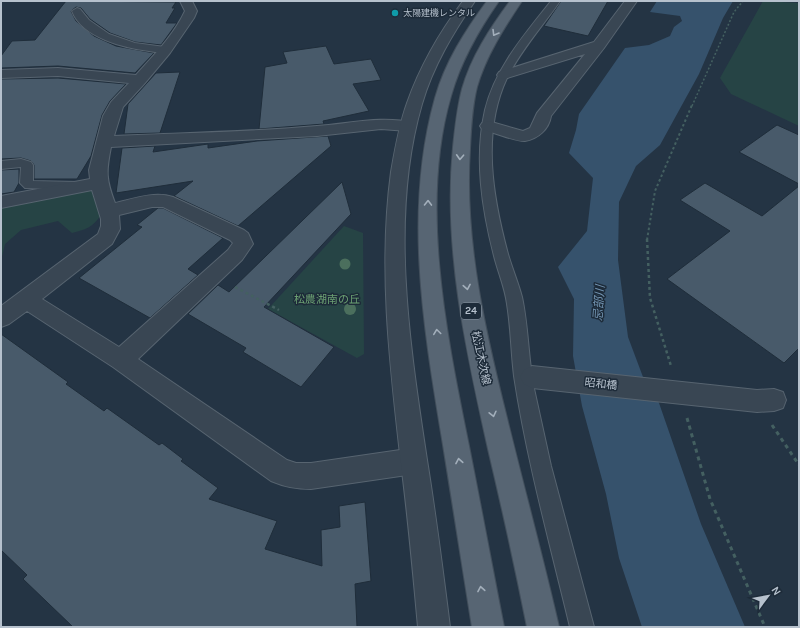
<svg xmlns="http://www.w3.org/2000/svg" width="800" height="628" font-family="Karla,'Noto Sans JP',sans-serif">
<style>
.green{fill:#264445}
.water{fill:#36526c}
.building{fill:#485a6a;stroke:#1f2d3a}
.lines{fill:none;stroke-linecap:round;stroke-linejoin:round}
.service-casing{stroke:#576470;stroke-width:2}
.minor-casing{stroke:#576470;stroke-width:2}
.tertiary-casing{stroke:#576470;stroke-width:2}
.primary-casing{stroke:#424f5c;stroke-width:2}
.path-far3{stroke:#446061;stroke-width:1.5;stroke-dasharray:2 2;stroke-linecap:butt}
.path-far2{stroke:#446061;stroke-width:2;stroke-dasharray:2.5 2.5;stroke-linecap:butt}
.path-far1{stroke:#446061;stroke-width:2.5;stroke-dasharray:3 3;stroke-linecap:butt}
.path{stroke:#446061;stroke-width:3;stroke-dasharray:4 4;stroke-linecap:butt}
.service{fill:#394653;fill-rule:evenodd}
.minor{fill:#394653;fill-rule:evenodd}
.tertiary{fill:#394653;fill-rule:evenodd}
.primary{fill:#576573;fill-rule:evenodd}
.tree{fill:#4b6f5d}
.oneway{stroke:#a3afbb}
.culture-dot{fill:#0f9aa8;stroke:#1d2b39;stroke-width:1.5}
.labels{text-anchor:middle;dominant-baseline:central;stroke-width:3;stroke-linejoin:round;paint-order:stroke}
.far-poi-label{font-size:9px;fill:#b6c1cd;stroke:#1d2b39;text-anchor:start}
.shield{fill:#1d2b39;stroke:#8894a1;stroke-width:1}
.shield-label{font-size:10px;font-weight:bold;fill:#b6c1cd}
.park-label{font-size:11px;fill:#6ba072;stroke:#1d2b39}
.street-label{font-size:11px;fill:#b6c1cd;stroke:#1d2b39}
.water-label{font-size:12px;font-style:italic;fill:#7395b3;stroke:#1d2b39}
</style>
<rect width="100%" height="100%" fill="#243444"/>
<path class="green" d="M763 1 799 3V126L731 94 720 78Z
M89 190 95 191 101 215C93 227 85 230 72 233L58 221 21 230 5 244 1 261V208Z
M344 226 363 233 364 354 357 358 268 309Z"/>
<path class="water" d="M657 1H733L723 18 699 74 660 145 636 166 619 202 618 260 628 337 643 377 659 403 701 524 745 627H642L619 558 606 494 582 406 573 356 574 299 558 267 587 231 593 178 569 153 576 130 579 114 625 48 649 45 670 36 674 27 682 21 680 16 650 12Z"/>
<path class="building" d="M66 1 176 2 172 8H175L166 23H177L161 45 135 42 110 33 90 19 81 8 76 7 71 11 76 21 94 36 116 46 154 53 135 73 58 66 1 68V56L12 41 35 40Z
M561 1H608L588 36 544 26Z
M326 46 334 64 371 59 381 80 353 84 369 111 323 121 324 124 259 129 265 67 287 63 283 52Z
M180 72 160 133 124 134 128 104 156 73Z
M58 78 126 84 110 101 102 115 91 156 77 179H34V165L31 161 21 158 1 159V79Z
M777 125 799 135V184L739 152Z
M328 136 331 146 238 226 174 196 193 181 116 193 122 148 155 146 153 152 208 144V148L257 141Z
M19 169V183L14 192 1 194V170Z
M342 182 351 214 264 307 334 347 301 387 243 352 246 348 188 314 218 285 229 292Z
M705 183 762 216 799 186V348L784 363 667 279 730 231 680 200Z
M158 208H163L223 238 188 269 198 275 150 318 79 278 142 227 137 225Z
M1 334 68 382 66 384 104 411 107 408 159 445 162 443 183 459 181 461 218 488 209 499 277 521 265 549 322 566 321 530 340 527 339 506 365 502 371 581 355 584 357 627H73L23 579 27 575 1 550Z"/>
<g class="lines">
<g class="service-casing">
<path id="service" d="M551 1H560C542 27 521 50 507 78 481 133 493 198 508 254 512 268 518 282 522 297 527 320 528 345 531 369L538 372 541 377 538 382 533 384 551 466 594 627H570C550 544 527 461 514 376 511 352 511 328 507 304 505 288 498 272 494 256 482 209 474 158 485 110 495 68 525 34 551 1Z
M77 8 80 9 89 20 109 34 135 43 165 47 170 50C165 55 156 52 149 51 125 48 82 38 72 11Z
M21 159 31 162 33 165V181L77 182 82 183 84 186 82 189 77 190 25 188 20 183 21 167 1 169V161Z"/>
</g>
<g class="minor-casing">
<path id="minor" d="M180 1H192L197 11 194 18 170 53 145 83 123 107 114 136C181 133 250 132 317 126 349 124 382 115 414 123L416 126 414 129 408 131 381 129 317 136 111 147C106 172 106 179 115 203 133 199 154 191 173 197L244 230 248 233 253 244 242 260 138 359 287 460 296 463H311L414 448 423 452 427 461 423 470 414 474 311 489C297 489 285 487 271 481L113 367 27 311 9 324 1 327V306L98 234 101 226V219L92 190 1 208V196L90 179 89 170 103 116 111 102 129 83 58 76 1 78V70L58 68 136 75C153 56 174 35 185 11ZM152 207H163L230 240 233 243 228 250 119 347 42 299 112 244 120 229 119 215Z
M625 1H637L604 48 551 116C549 129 538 139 525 141 517 142 492 132 482 129L480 126 482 123 488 121 523 131 530 128 537 113 585 54 504 79 499 78 497 75 499 72 594 42Z
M532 366 757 390 774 389 783 392 786 400 783 408 774 411 757 412 532 388 524 384 520 377 524 370Z"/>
</g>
<g class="tertiary-casing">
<path id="tertiary" d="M463 1H475C453 33 433 66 422 104 389 217 410 346 427 460 436 516 443 571 450 627H418C413 572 408 517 401 463 390 366 378 269 391 172 395 149 399 125 407 103 420 66 439 33 463 1Z"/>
</g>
<g class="primary-casing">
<path id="primary" d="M487 1H499C478 31 461 61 451 96 419 205 447 337 469 446 481 506 492 566 504 627H472C462 566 453 505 443 445 424 330 403 212 435 98 445 62 465 31 487 1Z
M510 1H522C504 28 486 56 477 87 472 107 471 128 470 149 464 240 485 330 507 418 524 488 543 557 559 627H527C515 567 502 508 488 449 466 350 443 249 453 147 455 128 457 108 462 89 471 57 490 28 510 1Z"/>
</g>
<path class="path-far3" d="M692 106 734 12 743 1"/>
<path class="path-far2" d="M647 240 655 191 692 105"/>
<path class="path-far1" d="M647 239 650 298 671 366
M235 287 279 310"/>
<path class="path" d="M687 418 710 499 765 627
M772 425 799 465"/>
<use href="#service" class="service"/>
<use href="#minor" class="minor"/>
<use href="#tertiary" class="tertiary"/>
<use href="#primary" class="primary"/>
</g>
<g class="tree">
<circle cx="345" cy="264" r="5.5"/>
<circle cx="350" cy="309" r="6"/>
</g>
<defs><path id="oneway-chevron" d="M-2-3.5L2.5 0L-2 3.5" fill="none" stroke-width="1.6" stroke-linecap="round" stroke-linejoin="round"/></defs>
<g class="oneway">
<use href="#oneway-chevron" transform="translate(495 33) rotate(121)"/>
<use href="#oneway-chevron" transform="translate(460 157) rotate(93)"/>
<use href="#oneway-chevron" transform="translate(428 203) rotate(-89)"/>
<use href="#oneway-chevron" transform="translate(467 287) rotate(80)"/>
<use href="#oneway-chevron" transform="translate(437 332) rotate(-98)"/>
<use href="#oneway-chevron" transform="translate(493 414) rotate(77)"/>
<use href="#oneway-chevron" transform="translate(459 461) rotate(-100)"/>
<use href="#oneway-chevron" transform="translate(481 589) rotate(-100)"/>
</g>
<circle class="culture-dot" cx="395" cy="13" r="4"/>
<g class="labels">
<g class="far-poi-label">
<text x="403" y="13">太陽建機レンタル</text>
</g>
<rect class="shield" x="461" y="303" width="20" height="16" rx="3"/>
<g class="shield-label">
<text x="471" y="311">24</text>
</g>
<g class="park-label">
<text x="327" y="299">松農湖南の丘</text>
</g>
<g class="street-label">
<text transform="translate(481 358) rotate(78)">松江木次線</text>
<text transform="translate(601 384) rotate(6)">昭和橋</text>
</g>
<g class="water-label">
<text transform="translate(599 303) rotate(-86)">忌部川</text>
</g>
</g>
<rect width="800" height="628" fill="none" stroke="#b6c1cd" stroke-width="4"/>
<g transform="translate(768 596) rotate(58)" stroke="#1d2b39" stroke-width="3" paint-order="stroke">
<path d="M0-3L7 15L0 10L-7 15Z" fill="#b6c1cd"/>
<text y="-6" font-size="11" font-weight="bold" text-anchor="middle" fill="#b6c1cd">N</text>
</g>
</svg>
